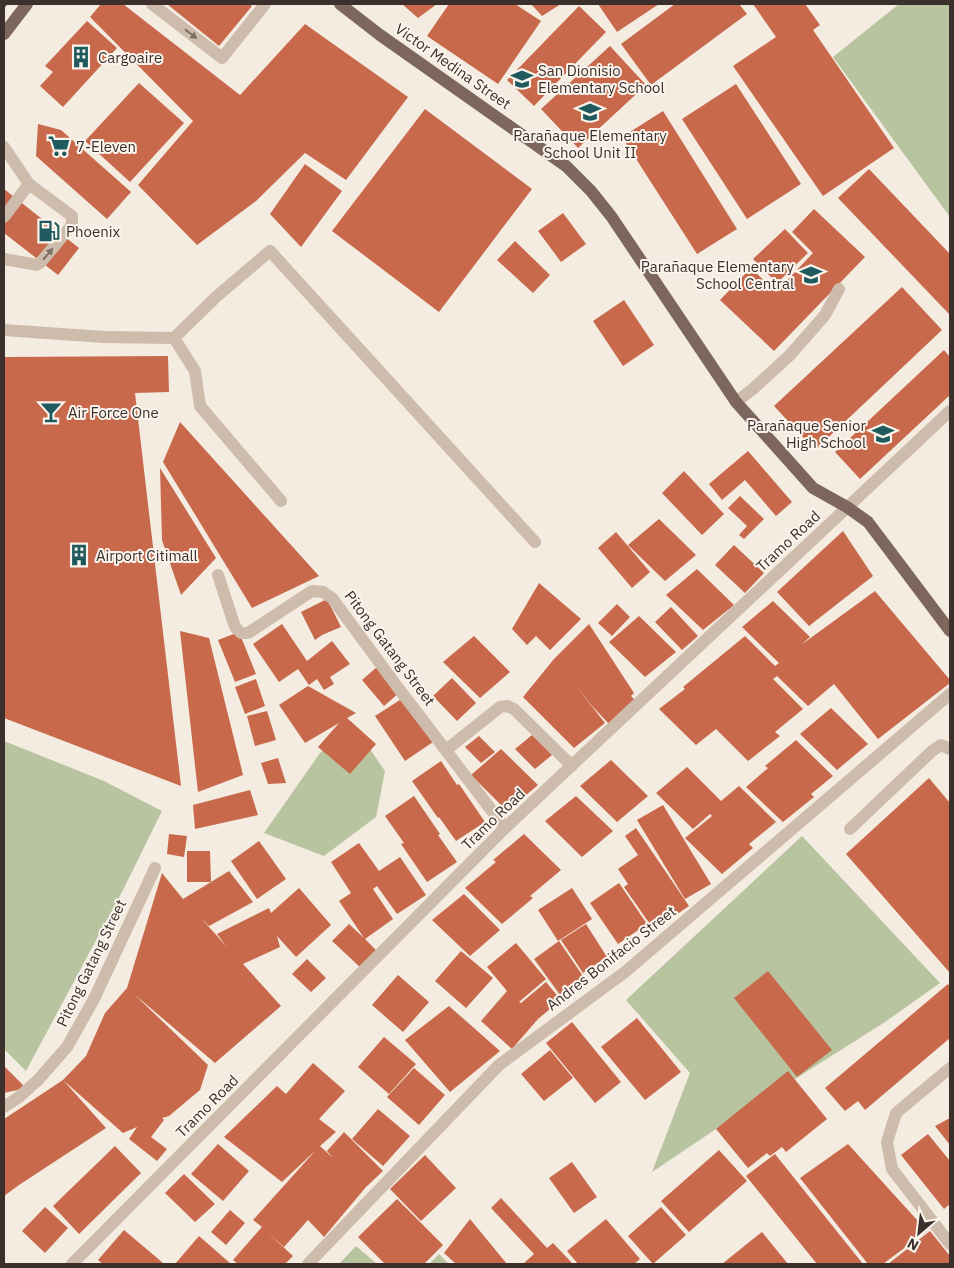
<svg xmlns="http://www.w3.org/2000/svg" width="954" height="1268" font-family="'IBM Plex Sans',sans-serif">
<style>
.green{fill:#b8c4a0}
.building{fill:#c8694b}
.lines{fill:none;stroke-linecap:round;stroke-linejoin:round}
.minor{stroke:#cdbbac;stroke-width:12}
.major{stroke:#7d675c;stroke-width:12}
.tram{stroke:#3b302b;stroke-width:1}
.oneway{fill:#7d6f65}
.labels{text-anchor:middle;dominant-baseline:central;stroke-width:4;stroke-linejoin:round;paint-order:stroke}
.poi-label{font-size:15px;fill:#3b302b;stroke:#fbf5ee;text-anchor:start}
.street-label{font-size:15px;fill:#3b302b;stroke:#fbf5ee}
</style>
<rect width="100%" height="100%" fill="#f4ebe1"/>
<path class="green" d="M899 4H950V217L833 57Z
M352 723 385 771 376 817 324 856 264 833 320 753Z
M4 741 104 781 162 811 124 888 26 1071 4 1049Z
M802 836 940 983 885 1022 716 1129 652 1172 690 1073 626 1000Z
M356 1246 377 1264H339Z
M439 1254 449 1264H429Z"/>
<path class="building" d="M101 4H123L240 95 305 24 408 97 346 180 305 153 256 201 197 245 138 185 193 121 90 17Z
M167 4H249L252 6 219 46Z
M402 4H437L418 18Z
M449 4H515L541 21 498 84 427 36Z
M531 4H561L542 16Z
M598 4H659L617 32Z
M675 4H739L747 14 651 85 621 44Z
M753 4H805L820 25 813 30 894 148 823 196 733 66 776 37Z
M579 6 606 32 534 106 507 80Z
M87 21 117 48 63 107 40 86 53 72 45 66Z
M610 46 646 85 578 148 541 109Z
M139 83 184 123 130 182 85 141Z
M736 84 801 184 747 219 682 119Z
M425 109 532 189 439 312 332 231Z
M663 111 737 229 697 254 622 137Z
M38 124 61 130 131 192 107 219 36 156Z
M305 164 342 191 301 247 270 214Z
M869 169 950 254V315L838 198Z
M4 189 79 248 58 275 4 233Z
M814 209 865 257 774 351 720 300 751 268 776 292 813 253 792 232Z
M563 213 586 244 561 262 538 231Z
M785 229 808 253 777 283 753 259Z
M515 241 550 275 533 293 497 260Z
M902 287 942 330 815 450 774 406Z
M624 300 654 345 623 366 593 321Z
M944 350 950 357V395L860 479 835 452Z
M168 356 169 392 135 393 181 786 4 718V357Z
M180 422 319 576 252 608 163 462Z
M748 451 792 502 776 516 745 480 722 500 709 484Z
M160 468 216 558 181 595 162 540Z
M684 471 724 514 702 535 662 493Z
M740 496 764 519 744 539 739 535 747 526 728 508Z
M659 519 696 555 665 581 628 545Z
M843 531 873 576 809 626 777 592Z
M616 532 650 572 632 588 598 548Z
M734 545 764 573 745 593 715 565Z
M697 569 734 605 703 630 666 595Z
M539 583 581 619 550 650 536 636 527 645 512 629Z
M875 591 950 680V683L878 739 834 684 808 706 777 676 773 679 803 709 775 732 780 736 748 761 716 729 696 745 659 709 685 689 683 687 745 636 775 666 779 663 742 627 773 601 810 637 801 645Z
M327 599 341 627 322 635 315 640 301 612Z
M617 604 630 617 612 636 598 623Z
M671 607 698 636 682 650 655 622Z
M639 616 676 652 645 677 609 642Z
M282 624 307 661 332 641 350 664 330 677 334 684 324 690 317 679 309 685 298 669 279 682 253 644Z
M589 624 634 693 631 696 635 700 610 725 593 707 572 681 605 723 574 748 523 697 554 659Z
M180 631 209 638 243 775 198 792Z
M239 632 256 674 235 682 218 640Z
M474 636 510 672 480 698 443 662Z
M377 667 399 693 384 706 362 680Z
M452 678 476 703 457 721 433 696Z
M256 679 265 706 245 714 235 687Z
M308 686 356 713 347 718 376 744 350 774 318 747 339 723 305 743 279 705Z
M403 698 433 742 405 761 375 716Z
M831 708 868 744 837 770 800 734Z
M267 711 276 740 255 746 247 716Z
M532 735 552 755 535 769 515 749Z
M479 736 495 752 481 763 465 747Z
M796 740 833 776 811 794 814 797 783 822 746 787 768 768 765 766Z
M501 749 538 785 507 811 471 775Z
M278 758 286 783 268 784 261 763Z
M611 760 648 796 617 822 580 786Z
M441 761 457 785 459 784 485 822 456 841 439 817 438 818 412 781Z
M687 767 721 801 739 786 776 822 749 844 753 848 722 874 685 838 712 816 710 814 693 829 656 793Z
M929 778 950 803V973L846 854Z
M250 790 258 815 195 829 193 805Z
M414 796 440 834 438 835 457 862 427 882 401 844 404 843 385 816Z
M576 796 613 831 582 857 545 821Z
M663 805 711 884 685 899 637 820Z
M636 828 689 906 654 930 624 887 628 884 618 869 638 855 625 836Z
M169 834 187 836 184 857 167 854Z
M524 834 561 870 530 896 533 898 502 924 465 888 496 862 493 860Z
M259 841 286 879 257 899 231 861Z
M359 843 379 871 400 857 426 895 397 914 377 886 373 889 393 919 365 939 377 951 361 968 332 941 349 924 364 938 339 901 351 893 331 862Z
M187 851H210L211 882 229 871 253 902 209 926 200 917 227 947 217 934 269 908 271 913 299 888 331 925 296 957 277 936 280 947 243 964 281 1006 215 1063 134 994 208 1065 200 1090 169 1116 162 1118 164 1120 151 1137 167 1149 157 1161 129 1139 137 1127 123 1133 63 1080 106 1128 19 1185 4 1196V1119L63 1080 86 1056 105 1013 127 988 162 873 183 899 211 882H187Z
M619 883 647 924 618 944 590 903Z
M572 888 592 919 558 941 538 910Z
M464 894 500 930 470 956 432 920Z
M586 924 607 957 583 973 561 940Z
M559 941 587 982 563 999 534 959Z
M516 943 546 979 519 1002 521 1003 546 982 561 1000 538 1019 512 1049 481 1021 507 991 487 967Z
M461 951 493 978 466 1008 435 981Z
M307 959 326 978 311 992 292 974Z
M768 971 832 1050 797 1077 734 998Z
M398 975 429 1002 403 1032 372 1005Z
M948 984 950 987V1038L865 1110 858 1101 845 1111 825 1088Z
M449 1006 500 1051 450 1092 405 1040Z
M637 1018 681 1072 645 1100 601 1047Z
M572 1022 621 1082 595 1103 546 1043Z
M384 1037 416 1064 389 1094 358 1067Z
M550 1050 573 1078 544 1101 521 1074Z
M313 1063 345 1091 319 1119 336 1132 320 1146 333 1158 327 1151 344 1132 383 1171 366 1187 324 1237 308 1220 284 1247 267 1232 293 1256 285 1264H238L233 1260 262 1227 253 1220 316 1150 282 1182 224 1137 277 1086 286 1094Z
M4 1066 26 1088 4 1093Z
M414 1068 445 1095 419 1125 387 1097Z
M788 1071 827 1119 786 1152 782 1147 770 1156 767 1153 748 1168 716 1129Z
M378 1109 410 1136 383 1166 352 1139Z
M950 1118V1145L935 1126Z
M928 1134 950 1161V1204L944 1209 901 1155Z
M218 1144 249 1171 223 1201 191 1174Z
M848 1144 927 1231 883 1264H868L800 1178Z
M115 1146 141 1173 79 1234 53 1206Z
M719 1150 747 1181 689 1232 661 1201Z
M775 1154 863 1264H817L746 1176Z
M425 1155 456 1188 421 1221 390 1189Z
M572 1162 597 1197 574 1213 549 1178Z
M184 1174 215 1204 195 1222 165 1193Z
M501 1198 547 1248 553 1243 573 1264H523L534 1254 491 1208Z
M397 1199 443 1245 424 1264H385L358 1237Z
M45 1207 68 1228 45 1253 22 1231Z
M661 1207 686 1235 653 1264 628 1236Z
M230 1210 245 1223 226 1245 211 1232Z
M470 1219 507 1264H456L444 1253Z
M606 1219 640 1259 634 1264H578L567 1251Z
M124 1230 156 1257 164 1264H103L98 1260Z
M930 1231 950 1256V1264H888Z
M762 1232 788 1264H722L753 1239Z
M199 1236 231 1264H175Z"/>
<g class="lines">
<path class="minor" d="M152 4 222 58 265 4
M4 147 29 184 72 216V221L71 226 41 262 36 265 32 264 4 259
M4 217 29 184
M4 330 104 337 174 338 216 297 270 251 535 542
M174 338 195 371 200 406 281 501
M736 402 754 388 790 355 825 315 839 289
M218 575 235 627 241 633H248L312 591 323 592 332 598 396 685 505 828
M446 750 500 707 507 706 514 709 572 766
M850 829 932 751 941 745 950 749
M950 1068 896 1113 887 1142 892 1169 950 1244
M4 1107 19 1097 38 1080 67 1047 94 999 155 868
M72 1264 505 828 950 411
M308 1264 499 1065 625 972 950 694"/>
<path class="major" d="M340 4 380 35 566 166 591 191 611 216 736 402 813 488 847 507 868 522 950 631
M4 34 27 4"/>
<path class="tram" d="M4 8 7 4"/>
</g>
<defs><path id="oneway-solid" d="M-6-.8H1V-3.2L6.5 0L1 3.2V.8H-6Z" transform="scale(1.25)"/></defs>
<g class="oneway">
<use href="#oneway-solid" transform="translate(191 34) rotate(38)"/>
<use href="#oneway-solid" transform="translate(48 254) rotate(-50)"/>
</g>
<defs>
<g id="building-bare" transform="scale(1.725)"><path d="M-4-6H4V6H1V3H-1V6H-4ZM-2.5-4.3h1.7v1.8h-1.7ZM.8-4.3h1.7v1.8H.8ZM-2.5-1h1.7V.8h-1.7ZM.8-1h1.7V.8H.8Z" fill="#1f5a5e" stroke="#fbf5ee" stroke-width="2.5" paint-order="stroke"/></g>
<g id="school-bare" transform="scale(1.725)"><path d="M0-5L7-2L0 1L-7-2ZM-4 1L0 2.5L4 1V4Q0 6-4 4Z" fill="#1f5a5e" stroke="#fbf5ee" stroke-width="2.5" paint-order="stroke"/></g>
<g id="supermarket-bare" transform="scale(1.725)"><path d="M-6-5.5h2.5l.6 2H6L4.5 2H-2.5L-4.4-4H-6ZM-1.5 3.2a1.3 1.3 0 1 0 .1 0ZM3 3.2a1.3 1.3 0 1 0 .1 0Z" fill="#1f5a5e" stroke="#fbf5ee" stroke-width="2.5" paint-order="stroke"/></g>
<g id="fuel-bare" transform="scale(1.725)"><path d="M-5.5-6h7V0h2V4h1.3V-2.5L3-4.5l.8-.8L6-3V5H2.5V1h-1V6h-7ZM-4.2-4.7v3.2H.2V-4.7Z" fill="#1f5a5e" stroke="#fbf5ee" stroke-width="2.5" paint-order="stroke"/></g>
<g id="bar-bare" transform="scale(1.725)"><path d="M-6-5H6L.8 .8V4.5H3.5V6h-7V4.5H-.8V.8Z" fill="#1f5a5e" stroke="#fbf5ee" stroke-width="2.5" paint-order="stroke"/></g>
</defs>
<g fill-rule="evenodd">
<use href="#building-bare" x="81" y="57"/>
<use href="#school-bare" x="522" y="79"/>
<use href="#school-bare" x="590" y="112"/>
<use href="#supermarket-bare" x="59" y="146"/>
<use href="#fuel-bare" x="49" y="231"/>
<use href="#school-bare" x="811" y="275"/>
<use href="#bar-bare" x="51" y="412"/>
<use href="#school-bare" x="883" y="434"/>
<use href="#building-bare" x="79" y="555"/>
</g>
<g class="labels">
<g class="poi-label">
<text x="98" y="57">Cargoaire</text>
<text x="538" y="70">San Dionisio<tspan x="538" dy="17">Elementary School</tspan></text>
<text x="590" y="135" text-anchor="middle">Parañaque Elementary<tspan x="590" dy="17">School Unit II</tspan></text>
<text x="76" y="146">7-Eleven</text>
<text x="66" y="231">Phoenix</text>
<text x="794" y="266" text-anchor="end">Parañaque Elementary<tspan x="794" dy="17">School Central</tspan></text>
<text x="68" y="412">Air Force One</text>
<text x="866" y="425" text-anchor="end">Parañaque Senior<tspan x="866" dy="17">High School</tspan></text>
<text x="96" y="555">Airport Citimall</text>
</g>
<g class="street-label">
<text transform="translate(453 66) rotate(35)">Victor Medina Street</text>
<text transform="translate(788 541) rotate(-43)">Tramo Road</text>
<text transform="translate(390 648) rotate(53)">Pitong Gatang Street</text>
<text transform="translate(493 819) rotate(-44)">Tramo Road</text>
<text transform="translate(611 958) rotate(-38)">Andres Bonifacio Street</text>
<text transform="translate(91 963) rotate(-64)">Pitong Gatang Street</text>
<text transform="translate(207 1106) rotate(-45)">Tramo Road</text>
</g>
</g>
<rect width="954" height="1268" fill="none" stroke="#3b302b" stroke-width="10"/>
<g transform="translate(919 1233) rotate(208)" stroke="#fbf5ee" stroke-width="4" paint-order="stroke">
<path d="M0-4L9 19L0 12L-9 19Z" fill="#3b302b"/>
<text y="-8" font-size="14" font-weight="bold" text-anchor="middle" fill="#3b302b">N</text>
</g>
</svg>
